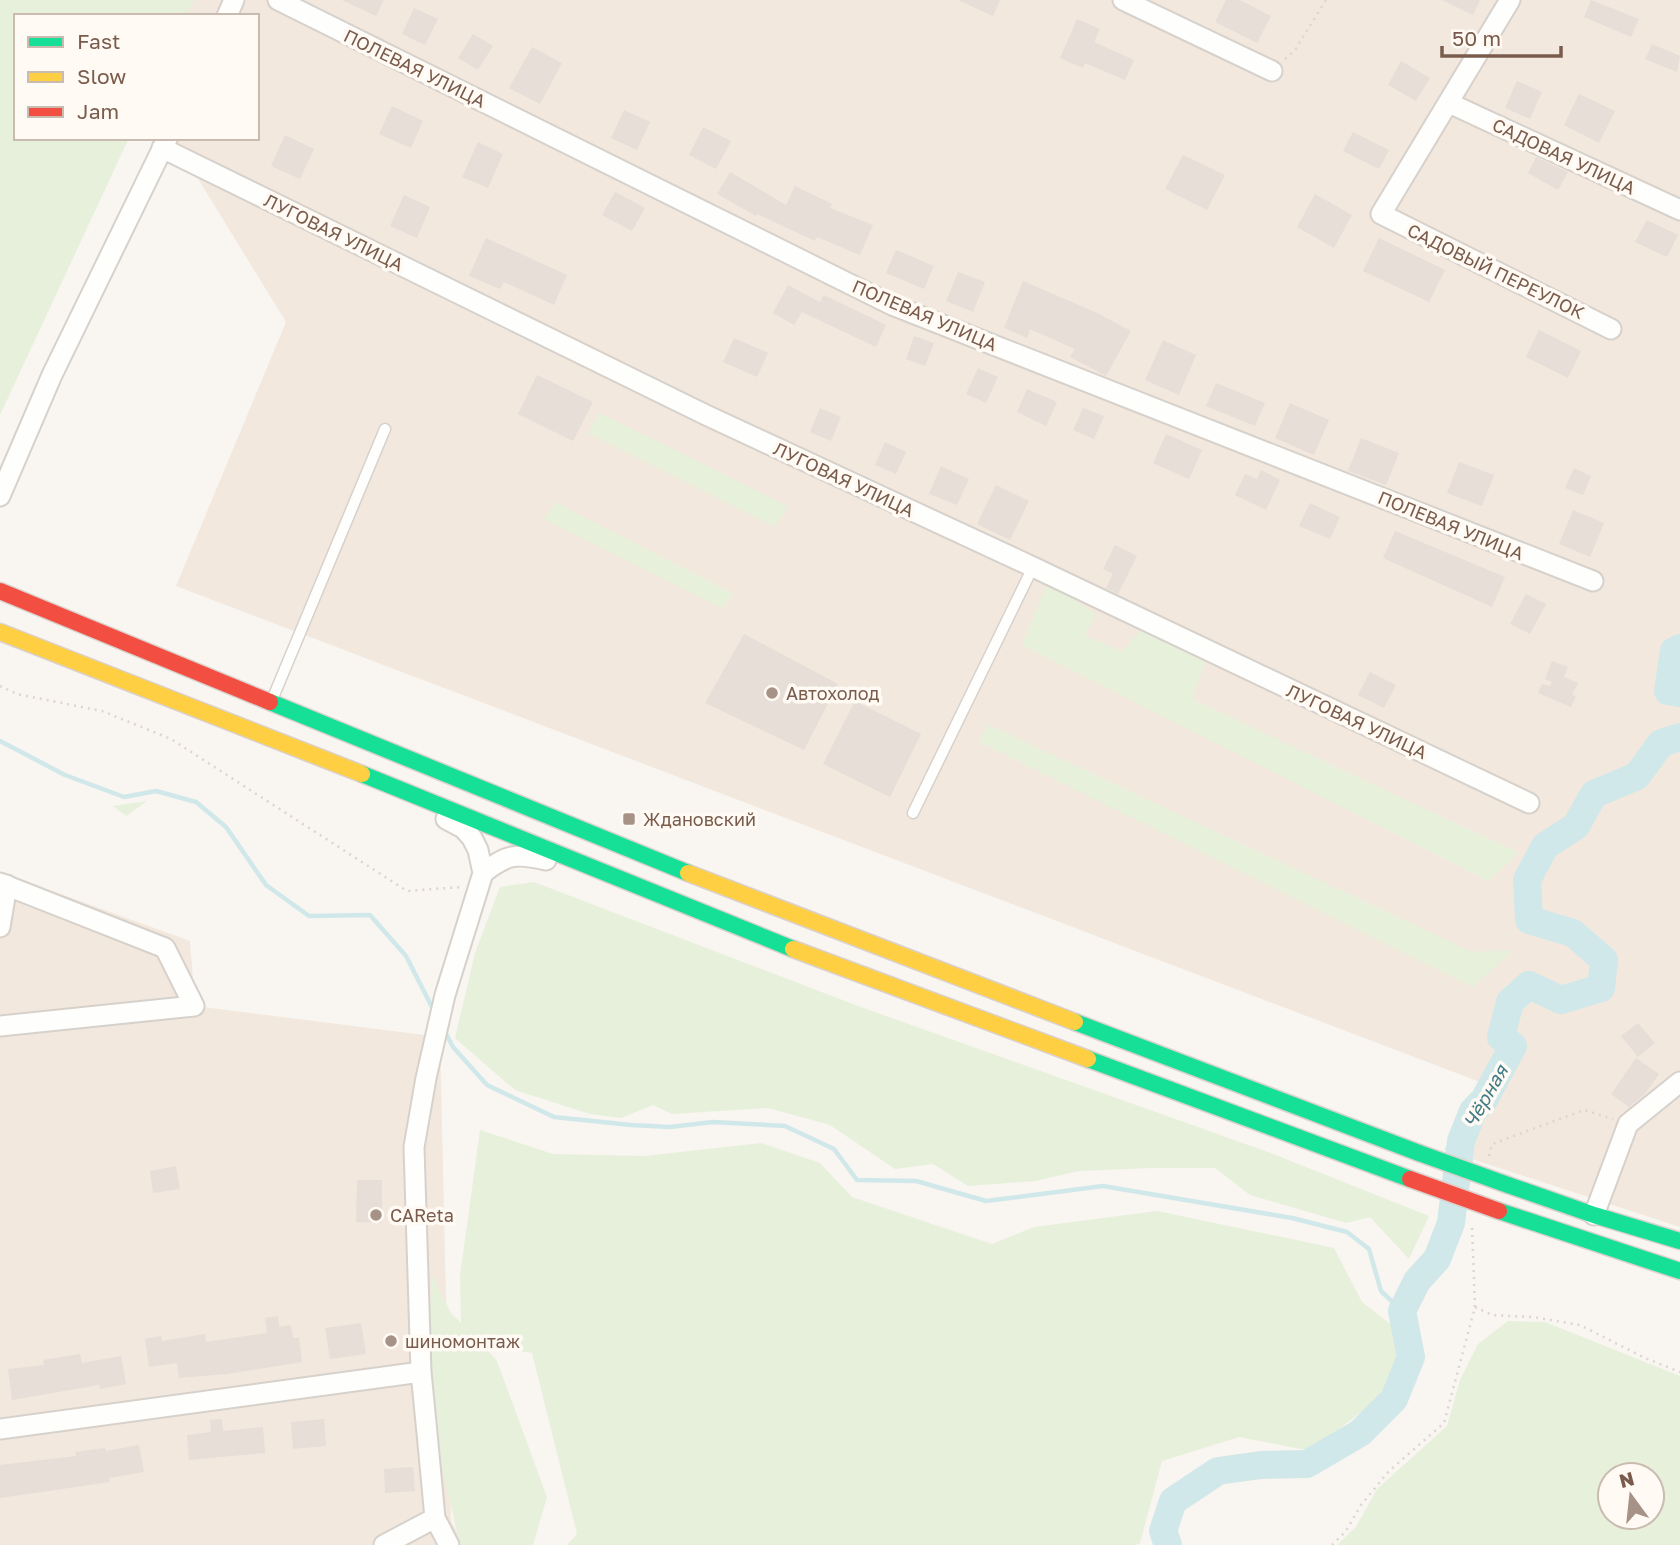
<svg xmlns="http://www.w3.org/2000/svg" width="1680" height="1545" font-family="'Golos Text',sans-serif">
<style>
.residential{fill:#f2e8de}
.green{fill:#e7f0db;fill-rule:evenodd}
.lines{fill:none;stroke-linecap:round;stroke-linejoin:round}
.stream{stroke:#d0e8ea;stroke-width:4.5}
.river{stroke:#d0e8ea;stroke-width:28}
.building{fill:#e6ded7}
.lane-casing{stroke:#d7d1cb;stroke-width:13}
.street-casing{stroke:#d7d1cb;stroke-width:23}
.fast-casing{stroke:#dad1cc;stroke-width:19}
.slow-casing{stroke:#dad1cc;stroke-width:19}
.jam-casing{stroke:#dad1cc;stroke-width:19}
.path{stroke:#dcd5d0;stroke-width:2.5;stroke-dasharray:2 5;stroke-linecap:butt}
.lane{stroke:#fefefd;stroke-width:10}
.street{stroke:#fefefd;stroke-width:19}
.fast{stroke:#16e098;stroke-width:16}
.slow{stroke:#ffcf43;stroke-width:16}
.jam{stroke:#f24e42;stroke-width:16}
.fast-bridge-casing{stroke:#dad1cc;stroke-width:19;stroke-linecap:butt}
.jam-bridge-casing{stroke:#dad1cc;stroke-width:19;stroke-linecap:butt}
.fast-bridge{stroke:#16e098;stroke-width:16}
.jam-bridge{stroke:#f24e42;stroke-width:16}
.poi-dot{fill:#a69286;stroke:#fffaf3;stroke-width:2.5}
.labels{text-anchor:middle;dominant-baseline:central;stroke-width:7;stroke-linejoin:round;paint-order:stroke}
.street-label{font-size:18px;fill:#7a5c4d;stroke:#fffaf3}
.poi-label{font-size:18px;fill:#7a5c4d;stroke:#fffaf3;text-anchor:start}
.water-label{font-size:19px;font-style:italic;fill:#437c86;stroke:#fffaf3}
</style>
<rect width="100%" height="100%" fill="#f9f5f0"/>
<path class="residential" d="M89 0H1680V1227L1444 1150 1480 1082 176 586 286 322 173 138H257V16H98Z
M0 872 190 941 195 1006 440 1037 451 1521 464 1545H0Z"/>
<path class="green" d="M0 0H194L186 16H16V138H129L0 415Z
M600 413 788 506 775 527 588 433Z
M555 502 734 594 722 608 544 519Z
M1048 582 1096 614 1085 635 1122 652 1154 614 1212 643 1192 699 1519 853 1488 881 1022 645Z
M987 724 1472 952 1514 950 1473 987 979 742Z
M147 801 126 816 113 806Z
M534 882 858 1006 1268 1152 1429 1216 1409 1259 1370 1217 1346 1223 1250 1195 1215 1168H1152L1079 1171 1035 1181 968 1186 933 1164 895 1169 830 1125 768 1108 672 1114 653 1105 621 1118 590 1114 515 1090 455 1038 475 953 500 887Z
M480 1130 553 1154 645 1156 761 1143 820 1163 852 1197 992 1244 1034 1227 1157 1211 1334 1248 1362 1302 1398 1330 1404 1367 1366 1408 1311 1451 1239 1437 1162 1461 1140 1543 1136 1545H567L577 1534 532 1353 484 1346 497 1361 547 1497 533 1545H460L439 1454 428 1340 432 1275 451 1313 461 1323 460 1276Z
M1508 1321 1545 1322 1680 1376V1545H1337L1356 1527 1377 1489 1447 1426 1460 1380 1478 1344ZM1610 1475H1652V1517H1610Z"/>
<g class="lines">
<path class="stream" d="M0 741 65 775 124 797 156 791 196 802 226 827 266 885 309 916 370 915 406 956 435 1013
M444 1030 453 1047 487 1085 554 1117 631 1125 670 1127 713 1122 785 1126 834 1149 857 1180 916 1181 986 1201 1103 1186 1292 1218 1347 1232 1369 1249 1381 1291 1402 1311"/>
<path class="river" d="M1680 648 1674 651 1668 691 1680 693
M1168 1545 1163 1531 1173 1501 1218 1471 1261 1465 1307 1464 1360 1433 1394 1399 1411 1357 1402 1311 1417 1281 1437 1259 1451 1223 1461 1141 1473 1111 1484 1100 1513 1046 1501 1037 1510 1002 1529 985 1561 1000 1601 988 1604 960 1573 933 1529 920 1527 880 1545 846 1576 826 1594 794 1637 776 1661 743 1680 737"/>
</g>
<path class="building" d="M342 0H384L376 16Z
M958 0H1000L993 16Z
M1226 0H1240L1271 16 1257 43 1215 22Z
M1442 0H1480L1473 15Z
M1591 0 1639 19 1631 37 1584 17Z
M414 8 438 19 425 45 402 34Z
M1077 19 1100 29 1094 42 1134 60 1125 80 1085 63 1083 68 1060 58Z
M473 34 493 46 478 70 458 58Z
M1652 44 1680 56 1677 72 1645 59Z
M532 47 562 63 540 104 509 88Z
M1401 61 1430 78 1416 101 1388 85Z
M1517 81 1542 92 1530 119 1505 108Z
M1579 94 1615 111 1599 143 1564 125Z
M392 106 423 121 411 148 379 134Z
M624 110 650 122 637 150 611 138Z
M703 127 731 141 716 169 689 155Z
M1353 132 1389 150 1379 169 1343 151Z
M285 135 314 149 300 179 271 166Z
M478 142 503 154 488 188 462 177Z
M1183 155 1225 175 1207 210 1165 189Z
M1536 157 1568 172 1558 190 1528 173Z
M730 172 786 205 795 186 832 204 830 208 873 225 860 255 817 237 815 241 757 214 756 216 717 194Z
M615 192 645 208 632 231 602 215Z
M1315 194 1352 215 1334 248 1297 227Z
M404 195 430 207 417 238 390 226Z
M1647 220 1678 235 1667 257 1635 242Z
M486 238 567 275 554 305 504 282 500 289 469 276Z
M1379 238 1445 270 1429 302 1363 271Z
M896 250 934 266 924 289 886 273Z
M958 272 985 282 973 312 946 301Z
M1023 281 1095 312 1131 331 1106 376 1070 357 1075 349 1030 329 1027 338 1004 328Z
M788 285 820 302 824 295 886 325 876 347 802 312 794 325 773 313Z
M1539 330 1581 351 1568 378 1526 357Z
M914 336 934 343 925 366 906 359Z
M734 338 768 353 757 377 723 362Z
M1163 340 1196 355 1179 395 1145 380Z
M978 368 998 377 986 403 966 394Z
M537 375 593 402 573 441 518 414Z
M1216 383 1265 403 1255 426 1206 406Z
M1027 389 1057 402 1046 426 1017 412Z
M1290 403 1329 420 1314 455 1275 438Z
M820 408 841 417 831 441 810 432Z
M1083 408 1104 416 1094 439 1073 430Z
M1166 434 1202 450 1189 479 1153 463Z
M1361 438 1399 453 1386 485 1348 471Z
M885 442 906 452 896 474 875 465Z
M1459 462 1494 475 1482 506 1447 493Z
M941 466 969 479 957 505 929 494Z
M1574 468 1591 476 1583 495 1565 488Z
M1261 470 1280 480 1266 510 1235 495 1245 474 1257 479Z
M996 485 1029 501 1010 540 977 524Z
M1310 503 1340 517 1330 539 1299 526Z
M1573 510 1604 523 1590 557 1559 544Z
M1395 531 1505 577 1492 607 1383 558Z
M1115 545 1137 556 1118 594 1106 588 1113 574 1103 569Z
M1526 594 1546 604 1530 634 1510 624Z
M744 634 838 684 804 750 705 703Z
M1552 661 1568 667 1564 677 1578 683 1572 695 1576 696 1571 707 1538 693 1542 684 1550 686 1552 682 1545 679Z
M1370 672 1396 685 1384 708 1358 695Z
M855 701 921 734 890 797 823 764Z
M1638 1023 1655 1043 1638 1057 1621 1036Z
M1636 1058 1659 1074 1644 1095 1629 1107 1611 1094Z
M176 1166 180 1189 153 1193 150 1171Z
M357 1180H382V1223L356 1222Z
M278 1316 279 1327 291 1325 293 1338H299L302 1362 227 1374 179 1378 177 1363 149 1367 145 1339 161 1336 162 1341 205 1334 206 1342 267 1333 265 1318Z
M361 1323 366 1354 330 1359 325 1328Z
M80 1354 82 1363 121 1356 126 1384 100 1389 99 1385 12 1400 8 1369 44 1365 43 1360Z
M222 1419 223 1431 263 1427 265 1453 189 1460 187 1435 211 1432 210 1420Z
M324 1419 326 1446 293 1449 291 1422Z
M139 1445 144 1472 109 1478 110 1482 0 1498V1465L76 1456 75 1452 105 1448 106 1451Z
M413 1467 415 1491 385 1493 384 1469Z"/>
<g class="lines">
<g class="lane-casing">
<path id="lane" d="M272 700 385 429
M913 813 1033 567"/>
</g>
<g class="street-casing">
<path id="street" d="M278 0 892 305 1593 581
M1123 0 1272 71
M1510 0 1381 214 1611 329
M227 16 234 0
M1449 103 1680 210
M162 148 706 415 1033 567 1529 803
M0 496 52 375 167 139
M446 819 463 828 472 838 478 850 483 873 445 995 426 1078 414 1147 421 1372 427 1433 435 1518 449 1545
M483 873C507 854 516 853 546 860
M0 883 165 948 194 1006 0 1026
M0 927 7 885
M1594 1215 1628 1124 1680 1082
M0 1429 421 1372
M384 1545 435 1518"/>
</g>
<g class="fast-casing">
<path id="fast" d="M270 702 688 873
M362 774 793 949
M1075 1022 1419 1153
M1088 1059 1410 1179
M1508 1185 1594 1215 1680 1241
M1499 1211 1680 1271"/>
</g>
<g class="slow-casing">
<path id="slow" d="M0 632 362 774
M688 873 1075 1022
M793 949 1088 1059"/>
</g>
<g class="jam-casing">
<path id="jam" d="M0 591 270 702"/>
</g>
<path class="path" d="M1285 59 1295 50 1326 0
M0 686 17 694 102 711 171 739 407 891 461 887
M1489 1156 1492 1144 1584 1110 1613 1119
M1475 1307 1492 1315 1533 1317 1580 1325 1645 1358 1680 1372
M1332 1545 1346 1531 1361 1505 1389 1471 1444 1423 1475 1307 1472 1226"/>
<use href="#lane" class="lane"/>
<use href="#street" class="street"/>
<use href="#fast" class="fast"/>
<use href="#slow" class="slow"/>
<use href="#jam" class="jam"/>
<g class="fast-bridge-casing">
<path id="fast-bridge" d="M1419 1153 1508 1185"/>
</g>
<g class="jam-bridge-casing">
<path id="jam-bridge" d="M1410 1179 1499 1211"/>
</g>
<use href="#fast-bridge" class="fast-bridge"/>
<use href="#jam-bridge" class="jam-bridge"/>
</g>
<g class="poi-dot">
<circle cx="772" cy="693" r="7"/>
<rect x="622" y="812" width="14" height="14" rx="3.5"/>
<circle cx="376" cy="1215" r="7"/>
<circle cx="391" cy="1341" r="7"/>
</g>
<g class="labels">
<g class="street-label">
<text transform="translate(415 68) rotate(26)">ПОЛЕВАЯ УЛИЦА</text>
<text transform="translate(1564 156) rotate(25)">САДОВАЯ УЛИЦА</text>
<text transform="translate(334 232) rotate(26)">ЛУГОВАЯ УЛИЦА</text>
<text transform="translate(1496 271) rotate(26)">САДОВЫЙ ПЕРЕУЛОК</text>
<text transform="translate(925 315) rotate(23)">ПОЛЕВАЯ УЛИЦА</text>
<text transform="translate(844 479) rotate(25)">ЛУГОВАЯ УЛИЦА</text>
<text transform="translate(1451 525) rotate(22)">ПОЛЕВАЯ УЛИЦА</text>
<text transform="translate(1357 721) rotate(25)">ЛУГОВАЯ УЛИЦА</text>
</g>
<g class="poi-label">
<text x="786" y="693">Автохолод</text>
<text x="643" y="819">Ждановский</text>
<text x="390" y="1215">CAReta</text>
<text x="405" y="1341">шиномонтаж</text>
</g>
<g class="water-label">
<text transform="translate(1485 1096) rotate(-60)">Чёрная</text>
</g>
</g>
<rect x="14" y="14" width="245" height="126" fill="#fffaf3" stroke="#cabbb1" stroke-width="2"/>
<rect x="28" y="37" width="35" height="10" fill="#16e098" stroke="#cabbb1" stroke-width="2"/>
<text x="77" y="49" font-size="21" fill="#7a5c4d">Fast</text>
<rect x="28" y="72" width="35" height="10" fill="#ffcf43" stroke="#cabbb1" stroke-width="2"/>
<text x="77" y="84" font-size="21" fill="#7a5c4d">Slow</text>
<rect x="28" y="107" width="35" height="10" fill="#f24e42" stroke="#cabbb1" stroke-width="2"/>
<text x="77" y="119" font-size="21" fill="#7a5c4d">Jam</text>
<g transform="translate(1631 1496) rotate(345)"><circle r="33" fill="#fffaf3" stroke="#cabbb1" stroke-width="2"/>
<path d="M0-5L12 26L0 18L-12 26Z" fill="#a69286"/>
<text y="-10" font-size="19" font-weight="bold" text-anchor="middle" fill="#7a5c4d">N</text>
</g>
<path d="M1442 46v10h119v-10" fill="none" stroke="#7a5c4d" stroke-width="3.5"/>
<text x="1452" y="46" font-size="21" fill="#7a5c4d" stroke="#fffaf3" stroke-width="5" paint-order="stroke">50 m</text>
</svg>
